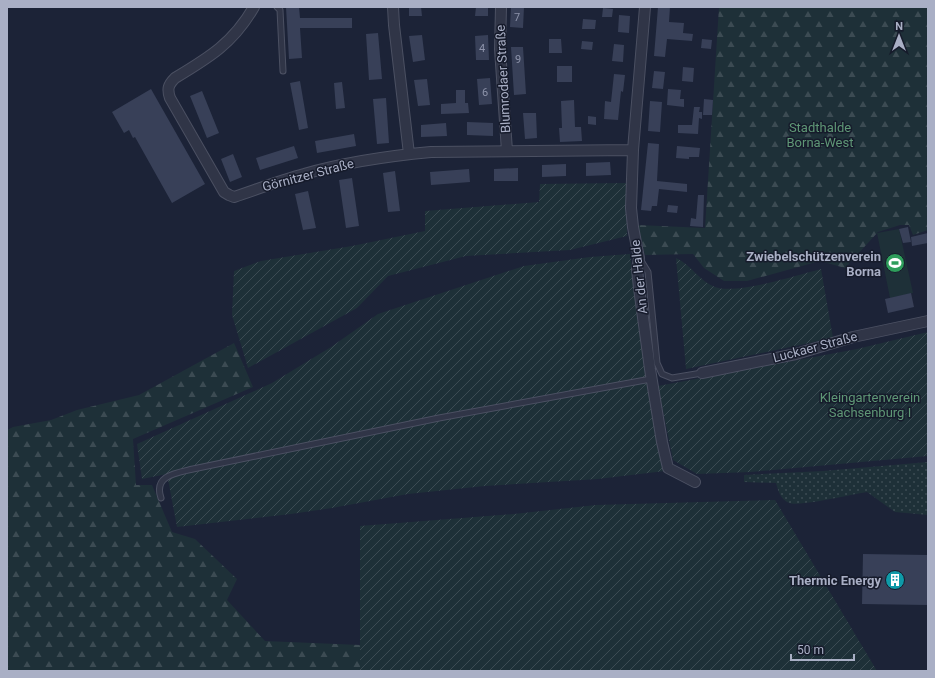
<svg xmlns="http://www.w3.org/2000/svg" width="935" height="678" font-family="Roboto,sans-serif">
<style>
.grass{fill:url(#grass-dots)}
.forest{fill:url(#forest-firs)}
.park{fill:#1e3038}
.garden{fill:url(#garden-furrows)}
.building{fill:#384058}
.lines{fill:none;stroke-linecap:round;stroke-linejoin:round}
.service-casing{stroke:#4b5062;stroke-width:7}
.minor-casing{stroke:#4b5062;stroke-width:12}
.service{stroke:#303547;stroke-width:5}
.minor{stroke:#303547;stroke-width:10}
.labels{text-anchor:middle;dominant-baseline:central;stroke-width:3;stroke-linejoin:round;paint-order:stroke}
.number-label{font-size:11px;fill:#8d93aa}
.street-label{font-size:13px;fill:#a9afc5;stroke:#161b2b}
.park-label{font-size:13px;fill:#5f9776;stroke:#161b2b}
.poi-label{font-size:13px;font-weight:bold;fill:#a9afc5;stroke:#161b2b;text-anchor:end}
</style>
<defs>
<pattern id="grass-dots" width="8" height="8" patternUnits="userSpaceOnUse"><rect width="8" height="8" fill="#1e3038"/><path d="M2 2h.1M6 6h.1" fill="none" stroke="#3c4b53" stroke-width="1.8" stroke-linecap="round"/></pattern>
<pattern id="forest-firs" width="22" height="20" patternUnits="userSpaceOnUse"><rect width="22" height="20" fill="#1e3038"/><path d="M5 1l3.5 6h-7zM16 11l3.5 6h-7z" fill="#3c4b53"/></pattern>
<pattern id="garden-furrows" width="10" height="10" patternUnits="userSpaceOnUse"><rect width="10" height="10" fill="#1e3038"/><path d="M-1 1l2-2M0 10L10 0M9 11l2-2" fill="none" stroke="#3c4b53"/></pattern>
</defs>
<rect width="100%" height="100%" fill="#1c2337"/>
<path class="grass" d="M928 462V515L895 512 867 492C854 494 798 507 789 503 780 499 778 490 776 483L744 482V475L823 471Z"/>
<path class="forest" d="M719 7H928V230L913 235 909 225H900L878 232 845 268 820 261 747 281H724L704 268 693 254 645 255 638 225 705 228Z
M234 343 253 387 133 439 136 485H152L172 532 195 539 237 579 227 600 265 641 360 645V671H7V430L13 427 51 420 77 410 139 395Z"/>
<path class="park" d="M899 229 913 293 890 298 877 233Z"/>
<path class="garden" d="M626 183 627 236 570 250 466 256 388 276 357 308 248 368 232 315 234 271 261 261 352 246 425 231V211L539 202 540 184Z
M630 254 642 343 665 471 598 479 485 486 408 494 332 508 291 514 177 527 167 474 142 479 137 444 272 383 331 347 378 314 524 266 590 257Z
M676 258C692 265 699 281 715 287 735 295 798 275 821 269L833 338 686 369Z
M928 332V456L751 472 697 474 673 460 658 386 857 349Z
M775 500 877 671H360V526L514 514 596 505Z"/>
<path class="building" d="M286 7H299L300 18H352V28H300L302 58 289 59Z
M409 7H421L422 16H409Z
M476 7H488V16H475Z
M511 7H524L523 28 510 27Z
M658 7H670L669 22 684 23 683 33 693 34 692 41 667 39 665 57 654 56Z
M603 8 613 9 612 17H602Z
M619 15 630 16 629 33 618 32Z
M583 19 596 20 595 29H582Z
M378 33 382 79 369 80 366 34Z
M422 35 425 60 413 62 409 36Z
M488 35 489 60H476L475 36Z
M549 39H561L562 53H549Z
M702 39 712 40 711 49 701 48Z
M582 41 593 42 592 50 581 49Z
M614 44 624 45 623 62 612 61Z
M511 47H523L526 94 514 95Z
M557 66H572V82H557Z
M683 67 694 68 693 82 682 81Z
M654 71 665 72 663 89 652 88Z
M614 74 625 75 623 92 621 91 618 120 604 119 605 101 611 102Z
M490 78 492 104 479 105 477 79Z
M427 79 430 105 418 106 414 80Z
M300 81 308 128 299 130 290 83Z
M342 82 345 108 336 109 334 83Z
M151 89 205 184 172 203 135 137 133 138 129 130 124 133 112 112Z
M668 89 681 90 680 99H684V107L667 105Z
M456 90H465V103H468L469 113 441 114V104L456 103Z
M202 91 219 133 207 138 190 96Z
M386 98 389 143 377 144 373 99Z
M704 99 713 100 712 115H703Z
M574 100 575 127H581L582 141 560 142 559 128H562L561 101Z
M650 101 662 102 660 132 648 131Z
M694 107H700L699 112H702V119L699 118 698 134 678 133V125H692Z
M523 113H536L537 138 525 139Z
M588 116 596 117V125L588 124Z
M467 122 493 123V136L467 135Z
M446 123 447 136 421 137V125Z
M354 134 356 146 317 153 315 141Z
M648 143 659 144 657 181 687 184V192L659 189 657 206H652L651 211 641 210Z
M294 146 298 158 260 170 256 158Z
M677 146 700 148 699 157H689V159L676 158Z
M233 154 242 177 230 182 221 159Z
M610 162 611 175 586 176V163Z
M566 164V176L542 177V165Z
M518 168V181H494V169Z
M469 169 470 182 431 185 430 172Z
M395 171 400 211 388 212 383 173Z
M352 178 359 226 346 228 339 180Z
M308 191 316 228 303 230 295 194Z
M698 195H704L703 227 690 226 691 218 696 219Z
M668 205 678 206 677 213 667 212Z
M908 227 911 242 903 243 899 229Z
M928 233V243L912 246 911 237Z
M911 293 914 307 888 313 885 299Z
M863 554 928 555V605L862 604Z"/>
<g class="lines">
<g class="service-casing">
<path id="service" d="M277 7 280 10 283 71
M640 259 648 272 657 363 662 374 672 378 702 373
M161 498C153 475 177 473 193 469L439 418 651 379"/>
</g>
<g class="minor-casing">
<path id="minor" d="M254 7C233 43 210 57 175 78 168 85 167 89 170 98L224 192 229 195 234 197C258 189 281 180 304 174 346 162 388 156 431 152L633 150
M393 7 394 25 409 154
M501 7 500 49 507 151
M645 7 633 150 631 208 633 227 639 258 637 269 639 288 650 369 662 442 668 468 695 482
M702 373 796 354 853 337 928 321"/>
</g>
<use href="#service" class="service"/>
<use href="#minor" class="minor"/>
</g>
<defs>
<g id="stadium-disc" transform="scale(1)"><circle r="9.5" fill="#2e9e5b" stroke="#161b2b"/><path d="M0-5a6.5 5 0 1 0 0 10a6.5 5 0 1 0 0-10ZM-3.5-1.8h7v3.6h-7Z" fill="#fff"/></g>
<g id="building-disc" transform="scale(1)"><circle r="9.5" fill="#0f9aa8" stroke="#161b2b"/><path d="M-4-6H4V6H1V3H-1V6H-4ZM-2.5-4.3h1.7v1.8h-1.7ZM.8-4.3h1.7v1.8H.8ZM-2.5-1h1.7V.8h-1.7ZM.8-1h1.7V.8H.8Z" fill="#fff"/></g>
</defs>
<g fill-rule="evenodd">
<use href="#stadium-disc" x="895" y="263"/>
<use href="#building-disc" x="895" y="580"/>
</g>
<g class="labels">
<g class="number-label">
<text x="517" y="17">7</text>
<text x="482" y="48">4</text>
<text x="518" y="59">9</text>
<text x="485" y="92">6</text>
</g>
<g class="street-label">
<text transform="translate(503 79) rotate(-93)">Blumrodaer Straße</text>
<text transform="translate(308 175) rotate(-15)">Görnitzer Straße</text>
<text transform="translate(639 277) rotate(-96)">An der Halde</text>
<text transform="translate(815 347) rotate(-15)">Luckaer Straße</text>
</g>
<g class="park-label">
<text x="820" y="127">Stadthalde<tspan x="820" dy="15">Borna-West</tspan></text>
<text x="870" y="397">Kleingartenverein<tspan x="870" dy="15">Sachsenburg I</tspan></text>
</g>
<g class="poi-label">
<text x="881" y="256">Zwiebelschützenverein<tspan x="881" dy="15">Borna</tspan></text>
<text x="881" y="580">Thermic Energy</text>
</g>
</g>
<rect width="935" height="678" fill="none" stroke="#a9afc5" stroke-width="16"/>
<g transform="translate(899 36)" stroke="#161b2b" stroke-width="3" paint-order="stroke">
<path d="M0-3L7 15L0 10L-7 15Z" fill="#a9afc5"/>
<text y="-6" font-size="11" font-weight="bold" text-anchor="middle" fill="#a9afc5">N</text>
</g>
<path d="M791 654v6h63v-6" fill="none" stroke="#a9afc5" stroke-width="2"/>
<text x="797" y="654" font-size="12" fill="#a9afc5" stroke="#161b2b" stroke-width="3" paint-order="stroke">50 m</text>
</svg>
